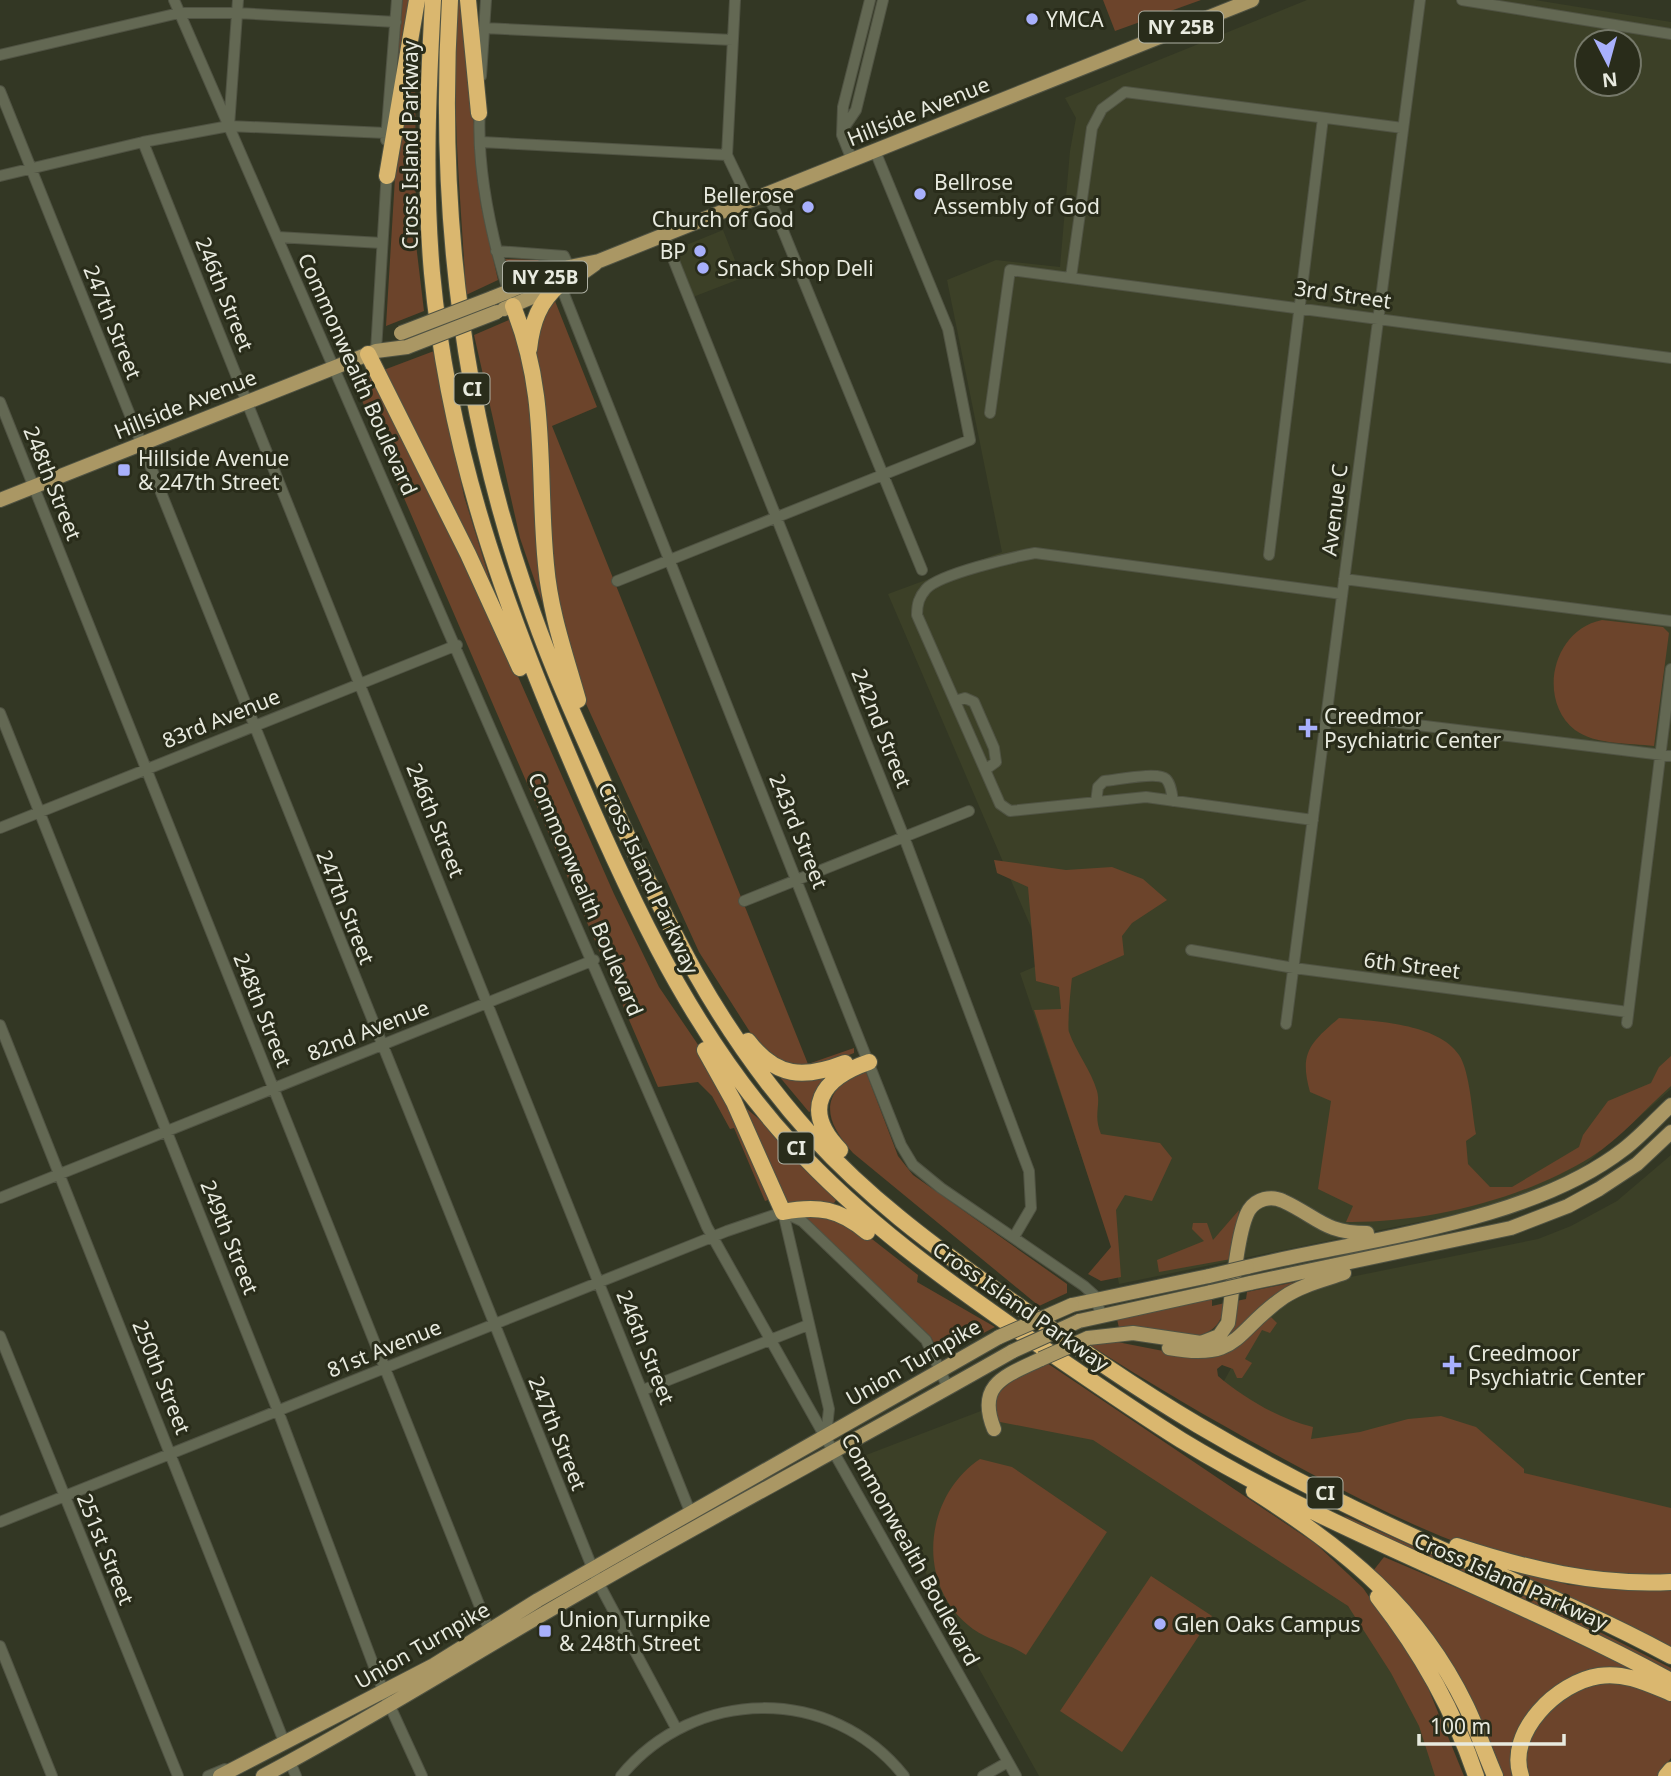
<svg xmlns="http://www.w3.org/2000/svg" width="1671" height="1776" font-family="'Noto Sans',sans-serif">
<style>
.built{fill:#3c4027;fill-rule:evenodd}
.green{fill:#6c442b}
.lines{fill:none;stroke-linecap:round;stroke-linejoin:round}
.minor-casing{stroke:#505343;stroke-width:12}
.major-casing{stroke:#505343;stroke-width:16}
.highway-casing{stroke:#505343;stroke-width:18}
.minor{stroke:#636853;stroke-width:10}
.major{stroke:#aa9764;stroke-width:14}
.highway{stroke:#dab76f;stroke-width:16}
.major-bridge-casing{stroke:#505343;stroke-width:16;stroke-linecap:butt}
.major-bridge{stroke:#aa9764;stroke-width:14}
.poi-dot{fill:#a8b0fc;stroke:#292c1a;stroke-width:2.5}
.labels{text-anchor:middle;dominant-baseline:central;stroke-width:6;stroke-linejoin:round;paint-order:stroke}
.shield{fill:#292c1a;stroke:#afb1a4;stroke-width:2}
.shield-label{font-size:19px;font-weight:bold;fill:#e8eadf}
.poi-label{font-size:21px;fill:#e8eadf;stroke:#292c1a;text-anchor:start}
.street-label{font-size:21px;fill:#e8eadf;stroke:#292c1a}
</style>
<rect width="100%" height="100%" fill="#333724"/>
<path class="built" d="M1307 0H1535L1671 22V1089L1580 1169 1506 1204 1119 1284 1112 1247 1020 973 1046 962 888 594 1002 552 947 280 996 260 1060 267 1070 151 1076 118 1065 98ZM1587 42H1629V84H1587Z
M723 230 742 278 693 297 674 250Z
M1671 1155V1538L1399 1498 1219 1390 1246 1341 1282 1304 1326 1282 1538 1239 1571 1226 1617 1201Z
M1028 1393 1325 1583 1405 1665 1441 1776H1039L861 1457Z"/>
<path class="green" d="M401 0H412L400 70 397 69Z
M458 0H462L465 21 481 205 498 280 466 295C461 197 450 97 458 0Z
M1103 0H1201L1115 31Z
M415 21 416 244 424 311 386 326 398 128Z
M505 259 538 260 542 264 540 269 514 279Z
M555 301 597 407 552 426 808 1064 854 1048V1053L821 1066 784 1065 757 1043 699 952 577 684 554 597 533 351 544 306Z
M511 319 530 397 542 602 520 538 474 335Z
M434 351 464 496 494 593 381 371Z
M370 375 505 647 614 894 659 987 709 1061 772 1196 767 1197 768 1200 765 1201 734 1128 730 1129 712 1096 698 1082 658 1087 357 389 360 387 357 380Z
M1602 620 1663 627 1669 633 1654 746C1630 743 1595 745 1575 730 1537 700 1552 630 1602 620Z
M994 860 1066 870 1112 867 1143 879 1167 900 1132 923 1122 936 1124 955 1072 978C1071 985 1067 1028 1069 1032 1076 1052 1091 1070 1097 1091 1101 1106 1093 1115 1101 1134L1160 1143 1172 1158 1152 1201 1125 1195 1116 1210 1121 1277 1101 1281 1088 1274 1111 1247 1034 1010 1061 1009 1059 987 1036 981 1028 887 997 873Z
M1339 1018C1374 1021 1438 1023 1459 1055 1470 1071 1472 1114 1476 1134L1466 1141 1468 1164 1490 1187H1512L1579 1147 1583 1135 1608 1101 1651 1083 1659 1067 1671 1056V1086C1645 1109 1620 1139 1591 1157 1521 1200 1427 1223 1346 1222L1353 1206 1318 1189 1331 1101 1310 1092C1299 1053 1310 1043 1339 1018Z
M862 1069 866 1072 898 1156 913 1175 1067 1284V1293L1039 1306 853 1153C823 1119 819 1094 862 1069Z
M778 1075 825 1077 813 1110 809 1112Z
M747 1109 765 1124 836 1200 832 1206 813 1200 785 1204 742 1114Z
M1239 1210 1231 1259 1159 1272 1157 1260 1204 1241 1192 1229 1193 1223H1207L1213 1240Z
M812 1211 863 1232 918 1275 917 1282 995 1327 940 1356 931 1337 807 1219 805 1215Z
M1300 1281 1233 1336 1210 1344 1236 1301 1246 1299 1247 1292Z
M1212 1299V1306L1225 1303C1219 1356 1156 1333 1119 1328L1117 1319Z
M1270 1316 1277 1323 1270 1333 1262 1330 1245 1359 1252 1363 1242 1378H1237L1233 1369 1222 1365 1217 1369 1218 1376C1244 1398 1279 1419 1313 1427L1311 1439 1360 1432 1408 1419 1441 1416 1476 1427 1524 1469V1473L1671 1508V1579C1641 1578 1610 1579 1581 1575 1485 1563 1393 1517 1308 1472 1233 1432 1160 1390 1088 1344L1102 1339 1199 1358 1220 1355Z
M1047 1363 1316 1544 1363 1588 1422 1673 1464 1776H1435L1419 1726 1391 1673 1348 1606 1093 1440 1000 1422C977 1392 1025 1374 1047 1363Z
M980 1459 1012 1467 1107 1532 1026 1655C1010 1644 990 1641 973 1629 915 1587 923 1497 980 1459Z
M1343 1515 1564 1614 1671 1668V1674L1563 1617 1360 1527Z
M1384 1557 1490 1602 1640 1673 1551 1691 1515 1776H1501L1481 1726 1373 1571Z
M1496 1563 1569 1585 1671 1590V1648Z
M1151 1576 1212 1616 1122 1752 1060 1711Z
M1614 1680 1671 1698V1758L1658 1776H1526C1513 1743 1551 1705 1576 1690 1586 1684 1602 1683 1614 1680Z"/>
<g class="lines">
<g class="minor-casing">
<path id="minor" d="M174 0 707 1227 1016 1776
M735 0 727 155 749 201
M1462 0 1671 34
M484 28 733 40
M0 55 179 13H237L396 22
M481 76 486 0
M0 91 598 1582 676 1728
M480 106C476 170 491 236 510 297
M229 126 238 0
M843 129 856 110 883 0
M386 140 397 0
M143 142 691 1514
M481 142 727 155
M852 160 842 135 843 107 870 0
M0 176 143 142 229 126 386 133
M768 194 922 570
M664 236 904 837 1029 1171 1031 1208 1014 1237
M277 237 382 243
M496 251 564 256 569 267
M1071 277 1092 128 1102 109 1125 92 1403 128
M560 284 901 1145 913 1165 941 1188 1084 1286 1094 1295 1101 1314
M376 351 387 170
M0 402 490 1632
M990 413 1010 270 1671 358
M1269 555 1323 118
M1344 579 1671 621
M617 581 970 440 948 329 875 151
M955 701 965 698 974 702 994 748 996 762 985 770
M0 713 278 1411 384 1693 422 1776
M1327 714 1671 756
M1096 802 1098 787 1104 781C1117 780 1158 771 1166 779 1171 784 1172 794 1173 801
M1313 820 1146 797 1010 811 1000 804 917 615C917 604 919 597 926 589 939 574 1014 557 1035 553L1342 594
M0 828 457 645
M744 901 969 811
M1191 950 1294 968 1628 1012
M1627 1023 1671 669
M1286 1024 1420 0
M0 1025 285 1744
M0 1198 594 960
M783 1212 829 1409 826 1436
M0 1336 178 1776
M643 1390 808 1325
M0 1522 727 1231 783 1212 802 1221 926 1340 948 1388
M0 1646 52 1776
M290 1762 296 1776
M208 1776 225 1769
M621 1776C694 1687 831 1684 904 1776
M983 1776 1008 1762"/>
</g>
<g class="major-casing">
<path id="major" d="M492 298 569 267 599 261 1252 0
M504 309 574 279 595 264
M0 500 376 351 407 347
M1247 1267C1364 1239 1529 1223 1624 1149 1641 1136 1656 1119 1671 1105
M1250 1283 1511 1228 1568 1206 1599 1189 1637 1164 1671 1132
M1072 1305 1209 1276
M1079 1321 1211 1292
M1088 1338 1133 1333 1201 1343 1219 1336 1228 1323C1232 1297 1237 1230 1249 1210 1256 1199 1271 1195 1283 1201 1318 1217 1324 1233 1367 1233
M1169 1348C1241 1361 1234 1331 1284 1297 1302 1285 1324 1280 1344 1273
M994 1429C976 1384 1005 1376 1041 1359
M220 1776 434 1665 538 1600 999 1337
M263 1776C377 1716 485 1646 597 1583 735 1504 875 1430 1013 1351"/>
</g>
<g class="highway-casing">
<path id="highway" d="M433 0C428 91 424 182 432 273 450 468 513 627 590 805 644 928 701 1045 793 1145 863 1221 945 1280 1030 1339 1080 1373 1130 1408 1181 1440 1337 1535 1511 1594 1671 1681
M450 0C438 202 461 404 527 596 549 663 580 728 608 793 665 922 717 1031 813 1137 867 1196 929 1243 993 1288 1060 1335 1127 1383 1198 1425 1259 1461 1322 1494 1386 1524 1481 1569 1579 1606 1671 1656
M468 0 479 113
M387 176 417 0
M513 306C549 395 537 474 546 565 550 612 565 654 578 700
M529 349C532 322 539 302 560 284
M368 354 468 554 520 668
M748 1041C776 1078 804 1079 845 1063
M705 1050 734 1102 783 1212C818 1205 840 1209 867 1232
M840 1150C800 1109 822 1078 869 1062
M1254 1491C1345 1549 1418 1607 1466 1706 1477 1729 1485 1753 1495 1776
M1457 1546C1527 1569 1597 1586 1671 1582
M1378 1597C1421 1652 1454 1710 1476 1776
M1521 1776C1506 1732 1558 1682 1599 1676 1625 1672 1647 1683 1671 1693
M1666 1776 1671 1770"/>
</g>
<use href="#minor" class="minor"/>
<use href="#major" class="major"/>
<use href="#highway" class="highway"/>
<g class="major-bridge-casing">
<path id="major-bridge" d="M401 333 492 298
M407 347 497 312
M1209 1276 1247 1267
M1211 1292 1250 1283
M999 1337 1072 1305
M1013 1351 1079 1321
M1041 1359 1088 1338"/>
</g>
<use href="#major-bridge" class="major-bridge"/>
</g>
<g class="poi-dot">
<circle cx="1032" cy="19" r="7"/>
<circle cx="920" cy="194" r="7"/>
<circle cx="808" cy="207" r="7"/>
<circle cx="700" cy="251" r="7"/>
<circle cx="703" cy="268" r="7"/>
<rect x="117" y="463" width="14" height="14" rx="3.5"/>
<path d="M1304.5 717.5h7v7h7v7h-7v7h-7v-7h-7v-7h7z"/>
<path d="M1448.5 1354.5h7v7h7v7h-7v7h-7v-7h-7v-7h7z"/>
<circle cx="1160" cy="1624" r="7"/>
<rect x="538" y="1624" width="14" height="14" rx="3.5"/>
</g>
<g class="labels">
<g class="shield">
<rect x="1139" y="11.5" width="84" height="31" rx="5"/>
<rect x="503" y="261.5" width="84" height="31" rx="5"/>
<rect x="454.5" y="373.5" width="35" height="31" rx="5"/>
<rect x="778.5" y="1132.5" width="35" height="31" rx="5"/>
<rect x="1307.5" y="1477.5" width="35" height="31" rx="5"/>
</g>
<g class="shield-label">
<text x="1181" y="27">NY 25B</text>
<text x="545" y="277">NY 25B</text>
<text x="472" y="389">CI</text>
<text x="796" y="1148">CI</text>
<text x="1325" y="1493">CI</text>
</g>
<g class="poi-label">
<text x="1046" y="19">YMCA</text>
<text x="934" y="182">Bellrose<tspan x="934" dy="24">Assembly of God</tspan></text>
<text x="794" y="195" text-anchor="end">Bellerose<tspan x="794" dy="24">Church of God</tspan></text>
<text x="686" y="251" text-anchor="end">BP</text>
<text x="717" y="268">Snack Shop Deli</text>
<text x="138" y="458">Hillside Avenue<tspan x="138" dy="24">&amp; 247th Street</tspan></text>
<text x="1324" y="716">Creedmor<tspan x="1324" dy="24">Psychiatric Center</tspan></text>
<text x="1468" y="1353">Creedmoor<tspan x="1468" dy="24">Psychiatric Center</tspan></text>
<text x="559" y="1619">Union Turnpike<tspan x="559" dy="24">&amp; 248th Street</tspan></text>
<text x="1174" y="1624">Glen Oaks Campus</text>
</g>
<g class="street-label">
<text transform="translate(918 111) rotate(-22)">Hillside Avenue</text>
<text transform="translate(410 145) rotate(-90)">Cross Island Parkway</text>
<text transform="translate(225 294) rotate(68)">246th Street</text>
<text transform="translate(1343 294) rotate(8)">3rd Street</text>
<text transform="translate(113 322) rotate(68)">247th Street</text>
<text transform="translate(358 374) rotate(66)">Commonwealth Boulevard</text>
<text transform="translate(185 404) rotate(-22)">Hillside Avenue</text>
<text transform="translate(53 483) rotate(68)">248th Street</text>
<text transform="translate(1334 510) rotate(-83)">Avenue C</text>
<text transform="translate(221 718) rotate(-22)">83rd Avenue</text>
<text transform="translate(882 728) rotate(68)">242nd Street</text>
<text transform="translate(436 820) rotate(68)">246th Street</text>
<text transform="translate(799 831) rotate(68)">243rd Street</text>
<text transform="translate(649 878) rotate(65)">Cross Island Parkway</text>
<text transform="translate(586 894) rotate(67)">Commonwealth Boulevard</text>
<text transform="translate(346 907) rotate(68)">247th Street</text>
<text transform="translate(1412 965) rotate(7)">6th Street</text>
<text transform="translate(263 1010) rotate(68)">248th Street</text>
<text transform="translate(368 1030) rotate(-22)">82nd Avenue</text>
<text transform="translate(230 1237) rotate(68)">249th Street</text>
<text transform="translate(1021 1306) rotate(35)">Cross Island Parkway</text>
<text transform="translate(646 1347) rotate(68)">246th Street</text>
<text transform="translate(384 1348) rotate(-22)">81st Avenue</text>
<text transform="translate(913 1362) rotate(-30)">Union Turnpike</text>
<text transform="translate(162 1377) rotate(68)">250th Street</text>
<text transform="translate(558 1433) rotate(68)">247th Street</text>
<text transform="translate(106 1549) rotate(68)">251st Street</text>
<text transform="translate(911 1549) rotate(61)">Commonwealth Boulevard</text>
<text transform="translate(1511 1581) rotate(24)">Cross Island Parkway</text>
<text transform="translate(422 1645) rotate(-30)">Union Turnpike</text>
</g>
</g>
<g transform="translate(1608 63) rotate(174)"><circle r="33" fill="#292c1a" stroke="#757869" stroke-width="2"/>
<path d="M0-5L12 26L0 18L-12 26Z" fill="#a8b0fc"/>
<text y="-10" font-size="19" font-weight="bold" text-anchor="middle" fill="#e8eadf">N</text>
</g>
<path d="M1419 1734v10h145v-10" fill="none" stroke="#e8eadf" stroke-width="3.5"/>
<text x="1430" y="1734" font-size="21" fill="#e8eadf" stroke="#292c1a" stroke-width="5" paint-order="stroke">100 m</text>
</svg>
